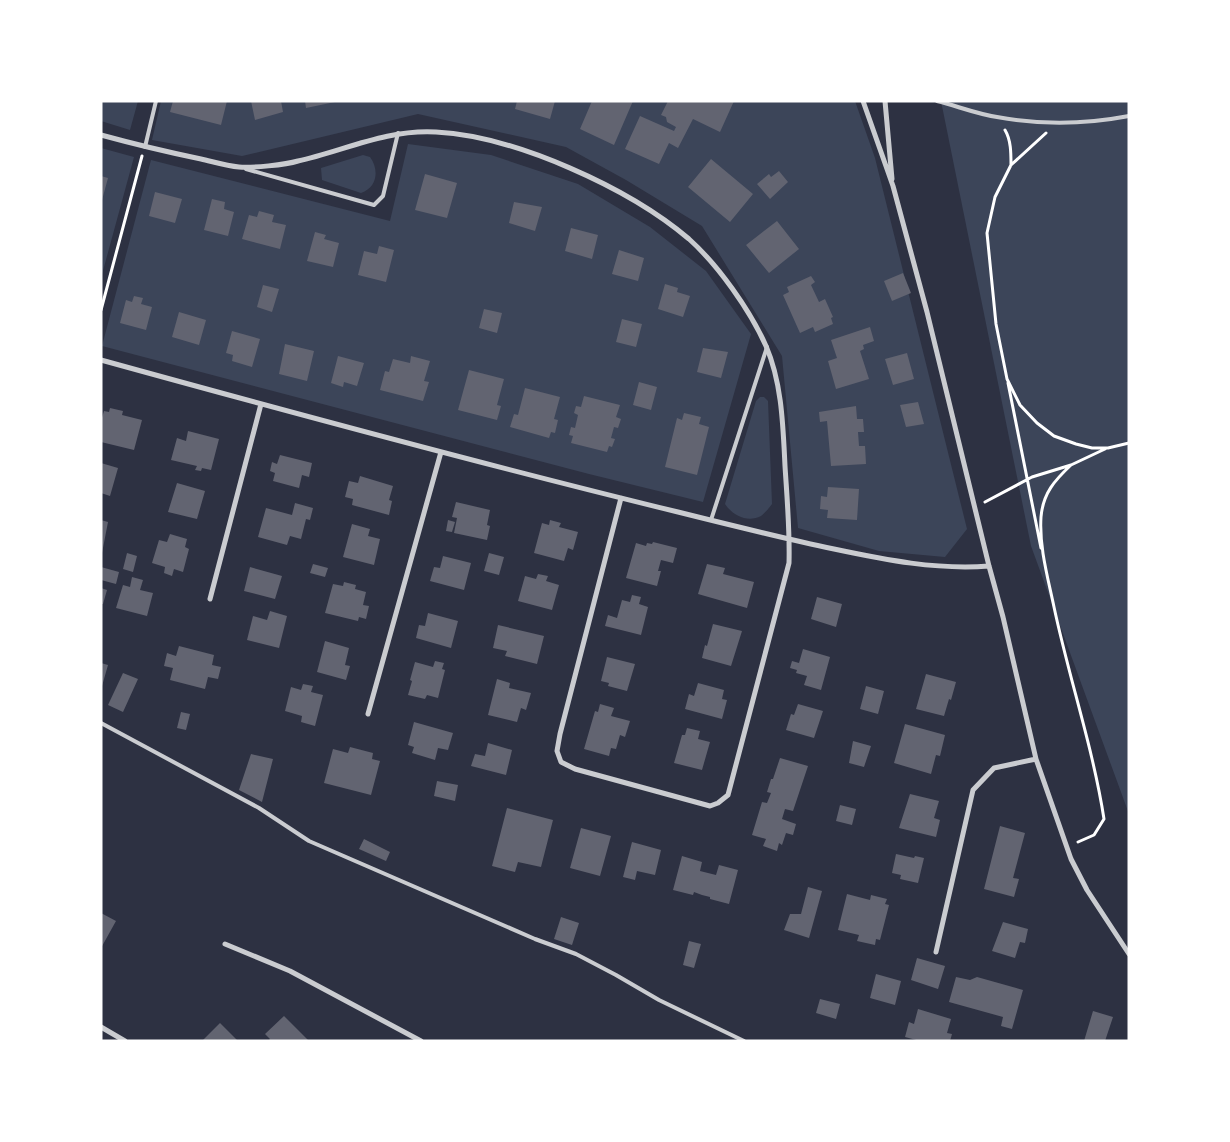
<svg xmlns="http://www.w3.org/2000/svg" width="1230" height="1142" font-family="'Roboto Serif',serif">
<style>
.green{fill:#3c4559}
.building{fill:#626471}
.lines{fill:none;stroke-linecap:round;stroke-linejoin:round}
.path{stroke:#fff;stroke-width:3}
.service{stroke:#caccd0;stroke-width:4}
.minor{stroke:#caccd0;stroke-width:5}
</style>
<rect width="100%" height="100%" fill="#2d3142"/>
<path class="green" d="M101 101H138L130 130 101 121Z
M161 101H855L875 158 967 529 945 557 879 551 798 528 782 356 702 226 626 180 566 147 418 114 242 156 152 140Z
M941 101H1129V814L1031 546Z
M408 144 491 155 578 184 650 227 706 271 751 334 703 502 589 474 102 346 151 160 390 221Z
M101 148 134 157 101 278Z
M363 155 370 157C379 169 378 187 361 193L322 180 321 168Z
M760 397H764L768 401 772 504C769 508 765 513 761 516 748 523 733 516 725 504L756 401Z"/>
<path class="building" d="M173 101H227L221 125 170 112Z
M251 101H281L283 112 255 120Z
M305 101H335V102L306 108Z
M517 101H555L550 119 515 109Z
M592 101H633L614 145 580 129Z
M668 101H734L720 132 693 119 678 148 669 143 659 164 625 149 640 116 674 131 676 127 667 122 666 117 661 115Z
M711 159 753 194 730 222 688 187Z
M779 171 788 182 770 199 757 184 769 174 771 177Z
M425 174 457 183 447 218 415 210Z
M101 176 108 178 102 200H101Z
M155 192 182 199 175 223 149 216Z
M212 199 225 202 224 209 234 212 228 236 204 230Z
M514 202 542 207 535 231 509 223Z
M259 211 274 215 272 222 286 225 280 249 242 239 249 215 257 217Z
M777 221 799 249 769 273 746 245Z
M571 228 598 235 592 259 565 251Z
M315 232 326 235 324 239 339 243 333 267 307 261Z
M379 246 394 250 386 282 358 275 364 251 377 254Z
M619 250 644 258 638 281 612 274Z
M903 273 911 293 892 301 884 281Z
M811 276 815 282 811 285 819 302 825 299 833 317 831 318 833 324 815 332 813 327 800 333 783 295 789 292 787 287Z
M665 284 678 288 677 292 690 296 683 317 658 309Z
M263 285 279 289 272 312 257 307Z
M134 296 143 298 141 304 152 307 146 330 120 323 126 300 132 302Z
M484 309 502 313 497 333 479 328Z
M179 312 206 320 199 345 172 337Z
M622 319 642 324 636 347 616 342Z
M870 327 874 341 863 345 864 349 860 351 869 379 836 389 828 361 837 358 831 340Z
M232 331 260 339 252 367 232 361 233 355 226 353Z
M285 344 314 351 307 381 279 374Z
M703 348 728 352 721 378 697 372Z
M907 353 914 379 893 385 885 359Z
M338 356 364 363 357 386 344 382 343 387 331 383Z
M411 356 430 361 424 381 429 382 423 401 380 390 385 371 389 372 393 359 410 363Z
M469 370 504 379 497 405 501 406 497 420 458 410Z
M639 382 657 387 651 410 633 405Z
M525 388 560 397 554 419 558 420 555 433 551 432 549 438 510 427 514 414 518 415Z
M584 396 620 405 616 417 621 419 618 428 614 427 611 438 615 439 612 447 609 446 607 452 571 443 573 436 569 435 571 427 575 428 578 415 574 413 576 406 581 407Z
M918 402 924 424 906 427 900 405Z
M856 406 857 419H863L864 432H858L859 446H865L866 464 831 466 827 421 820 422 819 412Z
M110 408 123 411 122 415 142 420 134 450 101 442V421L104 411 109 412Z
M684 413 701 417 699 424 709 427 697 475 665 467 677 418 682 420Z
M188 431 219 439 211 470 202 468 201 471 195 470 197 466 171 460 177 438 186 441Z
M280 455 312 463 309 477 302 475 299 488 273 481 275 473 270 471 272 462 277 464Z
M101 463 118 468 110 496 101 493Z
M360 476 393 486 389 500 392 501 389 515 352 505 353 499 345 497 349 481 358 483Z
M177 483 205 491 197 519 168 512Z
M828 487 859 489 857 520 827 518 828 510 820 509 821 496 827 497Z
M456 502 490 510 487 525 490 526 487 540 454 533 457 518 452 517Z
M295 503 313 508 310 520 306 519 301 539 290 536 287 545 258 537 266 508 292 515Z
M101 520 108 522 102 553H101Z
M448 520 455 522 452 532 446 531Z
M550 520 561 523 559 527 578 532 573 550 568 548 564 561 534 553 542 523 549 525Z
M352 524 370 529 368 536 380 539 374 565 343 557Z
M170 534 187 539 185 547 189 549 183 572 174 569 172 576 164 573 165 567 152 563 159 540 167 542Z
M653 542 677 548 673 563 661 560 658 571H661L657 586 626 578 636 543 646 546 647 543 652 544Z
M127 553 137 556 133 572 123 569Z
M489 553 504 557 499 575 484 571Z
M443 556 471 563 464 590 430 581 434 567 440 568Z
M313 564 328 568 325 577 310 573Z
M707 564 725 568 723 574 754 582 747 608 698 594Z
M101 567 119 572 116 584 101 580Z
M250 567 282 576 275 599 244 591Z
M538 574 548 576 546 581 559 585 552 610 518 601 525 576 536 579Z
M132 577 143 580 140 590 153 593 147 616 116 608 123 585 130 587Z
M344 582 356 585 355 589 366 592 363 605 369 606 366 619 359 617 358 621 325 613 333 584 343 586Z
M101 588 107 590 103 604H101Z
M632 595 641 597 639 604 648 607 641 635 605 626 608 615 617 618 622 600 630 602Z
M817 597 842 604 836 627 811 619Z
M270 611 287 616 279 648 247 640 253 616 267 620Z
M428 613 458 621 451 648 416 638 419 625 425 626Z
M713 624 742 631 731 666 702 658 705 645 707 646Z
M498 625 544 636 537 664 505 656 507 651 493 648Z
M325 641 349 648 345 665 350 666 346 680 317 672Z
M179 646 214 655 212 665 221 667 218 679 208 677 205 689 170 680 173 668 164 666 167 653 176 656Z
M803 649 830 657 821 690 804 685 807 676 796 673 797 670 790 668 792 661 799 663Z
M607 657 635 664 627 691 608 686 609 683 601 681Z
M435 661 444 663 442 669 445 670 438 698 427 695 425 699 408 695 412 681 410 680 415 662 433 667Z
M101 663 108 665 102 686H101Z
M123 673 138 679 123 712 108 705Z
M926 674 956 682 951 700 949 699 944 716 916 709Z
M497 679 510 683 509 688 531 693 526 710 521 708 517 722 488 715Z
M698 683 724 690 722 699 727 700 722 719 685 709 689 694 694 696Z
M303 684 313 686 311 692 323 695 315 726 301 722 302 716 285 711 291 687 301 690Z
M866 686 884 691 878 714 860 709Z
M600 704 614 708 611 716 630 721 625 737 620 735 616 749 611 748 609 756 584 749 595 711 598 712Z
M798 704 823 711 814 738 786 730 791 714 794 715Z
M181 712 190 714 186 730 177 728Z
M414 722 453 733 448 750 438 748 435 760 412 753 414 747 408 745Z
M905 724 945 735 940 756 936 755 931 774 894 763Z
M687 728 700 731 698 739 710 742 702 770 674 763 682 735H685Z
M853 741 871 746 864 767 849 763Z
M488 743 512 750 506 775 471 766 475 754 485 756Z
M350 747 373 753 372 759 380 761 371 795 324 783 333 749 348 753Z
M251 754 273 759 262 802 239 790Z
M780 758 808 766 793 811 785 809 782 819 796 824 793 835 786 833 782 845 779 843 777 851 763 846 766 839 752 835 762 802 767 803 771 793 767 792 771 779H773Z
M437 781 458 785 455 801 434 796Z
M910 794 939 801 934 818 940 820 936 837 899 828Z
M840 805 856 809 852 825 836 821Z
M507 808 553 820 541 867 518 862 515 872 492 866Z
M1000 826 1025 833 1013 878 1019 879 1014 897 984 889Z
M581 828 611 836 600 876 570 868Z
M364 839 390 852 386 861 359 849Z
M632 842 661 850 655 875 637 871 635 880 623 877Z
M896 854 914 858 915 856 924 858 918 883 900 879 901 875 892 873Z
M682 856 702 862 700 871 716 875 719 865 738 870 729 904 710 899V897L702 895 694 892 693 895 673 890Z
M808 887 822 891 809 938 784 930 790 914H801Z
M847 894 870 900 871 895 887 899 885 904 889 905 880 940 876 939 875 945 857 941 859 935 838 930Z
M101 913 116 921 101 948Z
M561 917 579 923 572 945 554 939Z
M1003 922 1028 929 1025 943 1020 942 1015 958 992 951Z
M689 941 701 944 694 968 683 965Z
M917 958 945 966 938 989 911 980Z
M876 974 901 981 895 1005 870 998Z
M956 977 970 980 977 977 1023 990 1012 1029 1001 1026 1003 1017 949 1002Z
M820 999 840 1004 836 1019 816 1013Z
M918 1009 951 1019 947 1033 952 1034 950 1041H920L905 1037 909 1022 914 1024Z
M1093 1011 1113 1017 1105 1041H1084Z
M284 1016 309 1041H268L270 1039 265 1034Z
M220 1023 238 1041H202Z"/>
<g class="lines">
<path class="path" d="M1005 130C1011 140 1011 153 1011 165
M1046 133 1011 165 995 197 987 233 996 324 1007 379 1020 405 1037 423 1054 436 1076 444 1092 448H1108L1129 443
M101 310 142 156
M1008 383 1041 548
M1071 465C1055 480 1043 493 1041 517 1039 547 1048 578 1054 607 1069 678 1093 748 1104 819L1094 835 1078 842
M985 502 1032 477 1071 465 1105 449"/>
<path class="service" d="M937 101C957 106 977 114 997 117 1040 125 1087 124 1129 116
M145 147 156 101
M246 169 374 205 383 196 398 133
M711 520 767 347
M101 723 259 808 309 841 535 939 576 954 616 975 659 1000 744 1041"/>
<path class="minor" d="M863 101 893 186 927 312 989 566 1003 617 1036 759 1071 859 1087 890 1129 954
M885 101 892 179
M101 135C134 144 167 152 201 159 214 162 227 166 239 167 252 168 285 165 298 161 343 151 387 129 436 132 515 136 629 188 689 239 718 265 750 310 766 346 782 383 783 426 785 466 787 498 790 531 789 563L728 795 718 803 710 806 575 769 561 762 557 751 560 734 621 498
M101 360C293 413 485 465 678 512 730 525 782 538 834 549 886 560 936 570 989 566
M210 599 261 404
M368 714 441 452
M225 944 290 971 421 1041
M936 952 973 790 994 768 1036 759
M101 1027 125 1041"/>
</g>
<rect width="1230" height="1142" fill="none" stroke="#ffffff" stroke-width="205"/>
</svg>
